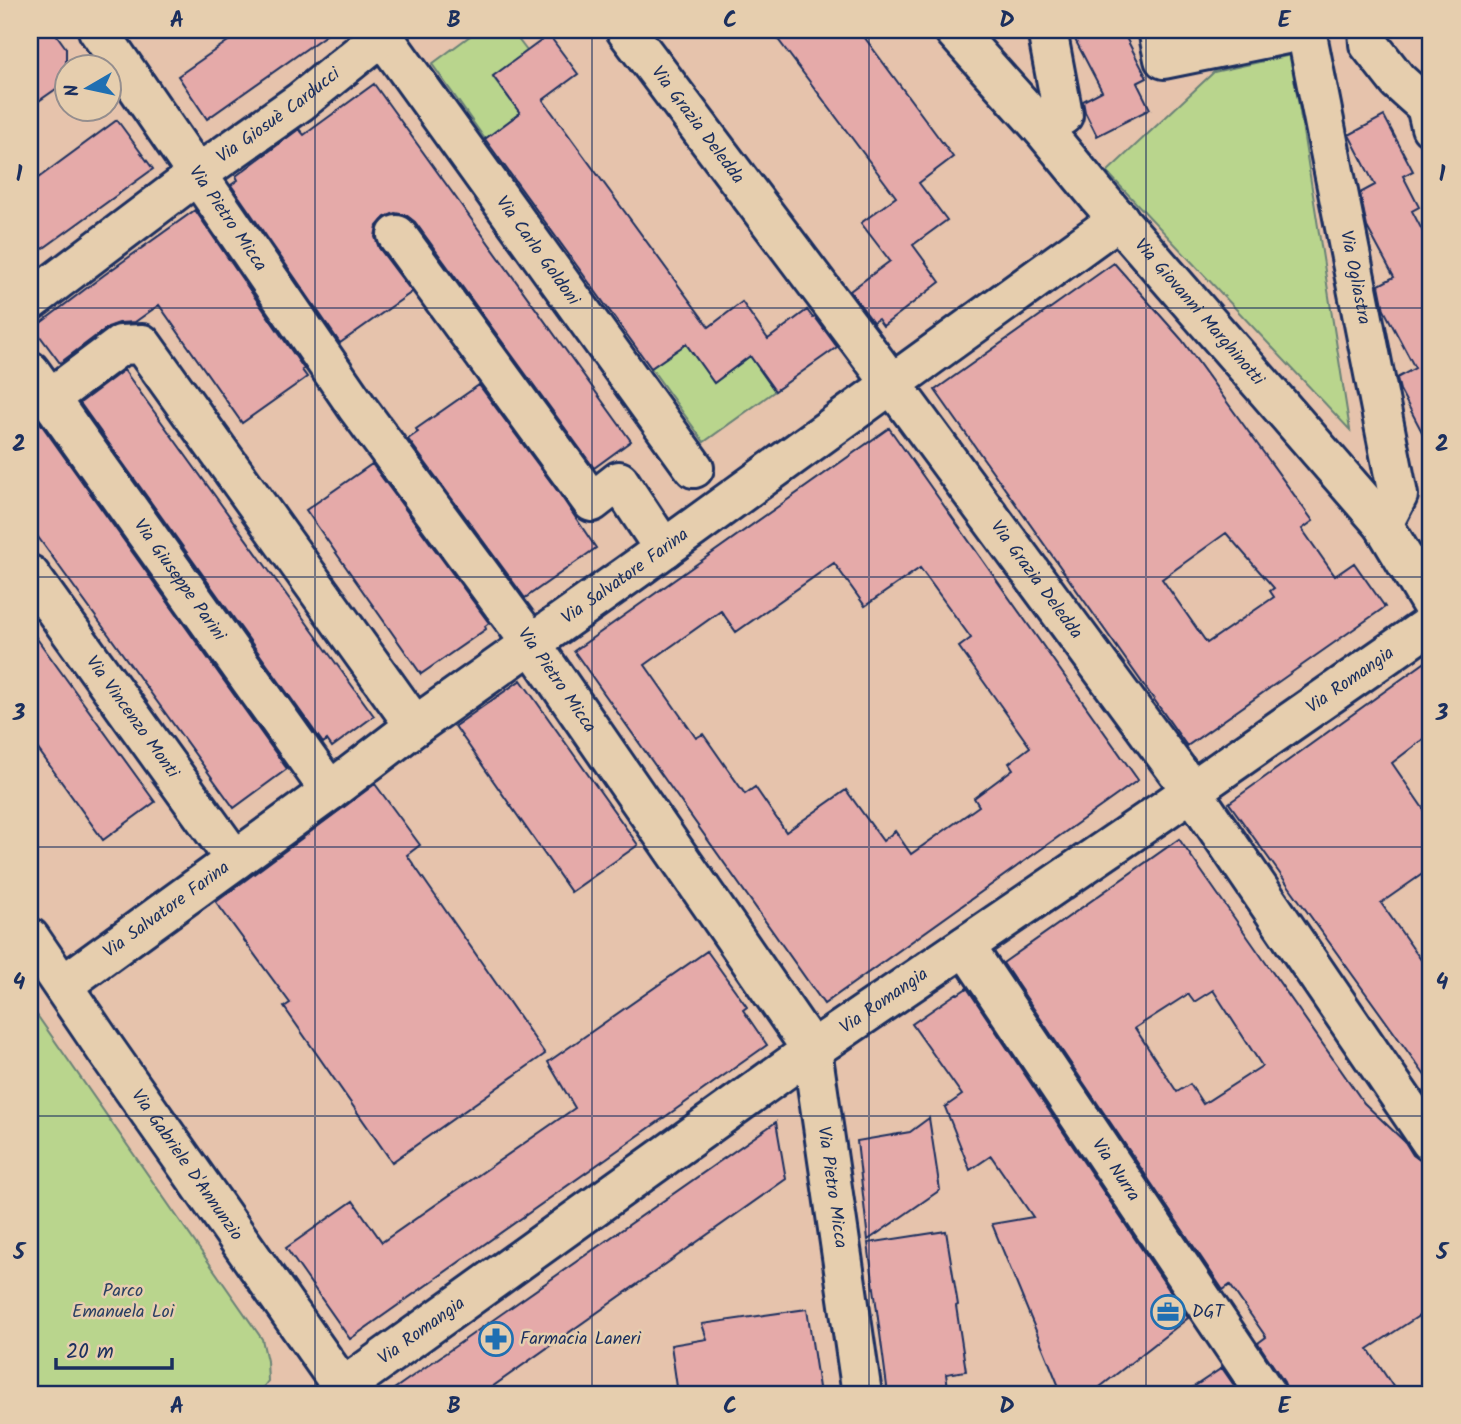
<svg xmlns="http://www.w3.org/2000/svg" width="1461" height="1424" font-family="Kalam,sans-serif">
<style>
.green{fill:#b9d58d;stroke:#6a8276;stroke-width:2}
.building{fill:#e5aaa9;stroke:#1b2f5e;stroke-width:2;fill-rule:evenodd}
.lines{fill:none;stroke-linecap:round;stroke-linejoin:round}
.minor-casing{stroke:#1b2f5e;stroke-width:44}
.minor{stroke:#e6ceae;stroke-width:38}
.grid{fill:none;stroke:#1b2f5e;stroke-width:2;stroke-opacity:0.55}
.labels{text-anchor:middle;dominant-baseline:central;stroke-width:5;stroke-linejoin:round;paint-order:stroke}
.street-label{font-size:18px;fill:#1b2f5e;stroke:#e6ceae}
.park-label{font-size:18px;fill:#2b4063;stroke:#e6ceae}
.poi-label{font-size:18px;fill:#1b2f5e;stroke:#e6ceae;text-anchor:start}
.neatline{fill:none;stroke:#1b2f5e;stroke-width:2.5}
.grid-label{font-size:23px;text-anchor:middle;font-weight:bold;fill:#1b2f5e}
</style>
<rect width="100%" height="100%" fill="#e6c3ac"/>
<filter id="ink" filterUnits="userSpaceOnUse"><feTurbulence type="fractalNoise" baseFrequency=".0143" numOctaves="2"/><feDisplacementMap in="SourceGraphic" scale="14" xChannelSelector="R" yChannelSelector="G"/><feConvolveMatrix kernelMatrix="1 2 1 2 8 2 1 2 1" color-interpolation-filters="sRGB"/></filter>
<g filter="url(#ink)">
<path class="green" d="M478 30H511L527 51 493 77 520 113 485 139 432 64Z
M1291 55 1350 430 1107 172 1214 72Z
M686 344 714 383 750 356 775 391 704 442 651 368Z
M30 1005 262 1339 267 1361 268 1381 258 1394H30Z"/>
<path class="building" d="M30 30H53L66 48V82L30 107Z
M244 30H333L207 119 178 76Z
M771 30H859L953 157 919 183 947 220 913 245 940 282 883 326 878 319 873 322 850 291 890 261 861 223 896 197Z
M1070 30H1122L1147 78 1137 83 1150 109 1097 136 1085 112 1083 101 1102 91Z
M549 35 578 74 543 100 709 327 742 302 768 339 807 310 813 318 815 317 837 347 775 391 750 356 714 383 686 344 651 368 485 139 520 113 493 76Z
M374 84 631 441 594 468 415 222 406 215 395 213 385 217 377 226 375 237 379 248 412 292 340 343 231 185 238 180 236 176 299 129 304 135Z
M1384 116 1413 171 1403 176 1419 207 1412 211 1431 247V449L1400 390 1397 378 1415 368 1384 310 1379 285 1394 277 1367 227 1360 193 1375 185 1349 135Z
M117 120 153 169 30 258V184Z
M195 210 304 369 302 370 307 377 242 423 159 305 135 322 119 323 108 327 60 363 34 328 104 275Z
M1114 263 1182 340 1313 521 1302 529 1335 576 1354 563 1385 607 1187 746 935 390ZM1226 533 1274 588 1270 591 1274 597 1207 643 1162 579Z
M124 370 374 716 332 747 327 740 323 743 80 403Z
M479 385 559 493 596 548 525 598 408 439 418 432 416 429Z
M38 420 287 769 234 808 30 526V427Z
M889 428 1138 780 824 1004 574 651ZM834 563 865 606 920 568 971 638 959 647 1030 747 1009 763 1013 769 974 798 979 806 911 854 895 831 883 841 846 790 786 832 755 787 745 794 703 734 696 738 645 665 721 611 736 632Z
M372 464 489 623 485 626 486 629 421 674 306 510Z
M30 629 155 802 103 840 30 738Z
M1431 658V733L1392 763 1431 820V868L1381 903 1431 974V1084L1229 803Z
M521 680 638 845 571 892 455 726Z
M375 784 420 845 407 855 545 1054 392 1162 284 1007 290 1003 216 902Z
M1179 839 1364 1103 1405 1142 1413 1155 1431 1168V1308L1368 1349 1398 1394H1288L1284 1382 1258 1343 1266 1337 1230 1285 1223 1290 1003 963ZM1213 990 1262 1066 1203 1104 1190 1084 1177 1092 1135 1028 1188 994 1194 1002Z
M707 951 747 1007 743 1010 767 1045 350 1339 286 1248 353 1201 382 1242 575 1108 548 1062Z
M967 988 1188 1318 1091 1394H1062L992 1224 1033 1217 991 1156 970 1170 945 1107 962 1095 912 1024 957 993 958 994Z
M929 1118 940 1190 868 1240 857 1141 910 1132Z
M776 1122 786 1179 482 1394H387Z
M946 1231 958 1305 956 1306 966 1371 946 1374 949 1394H888L868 1243Z
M807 1309 820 1394H678L671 1345 707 1339 702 1324Z
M1222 1368 1240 1394H1183Z"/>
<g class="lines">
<g class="minor-casing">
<g id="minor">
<path id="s1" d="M98 30 357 407 531 643 812 1050 862 1394"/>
<path id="s2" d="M626 30 860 341 1192 791 1431 1142"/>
<path id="s3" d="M954 30 1042 128 1098 196 1383 524 1431 604"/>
<path id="s4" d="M1158 30 1164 59 1306 30 1398 495 1383 524"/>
<path d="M1368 30 1369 44 1398 81 1426 106 1431 127"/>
<path id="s5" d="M382 35 694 468"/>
<path d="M1042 128 1063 115 1047 30"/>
<path d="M397 235 592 502 619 481 664 549"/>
<path id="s6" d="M30 301 198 174 300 102 389 30"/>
<path id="s7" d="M30 371 330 791"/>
<path d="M49 399 121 345 142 344 415 726"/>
<path id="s8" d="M30 575 235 860"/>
<path id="s9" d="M30 938 106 1050 343 1388 344 1394"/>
<path id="s10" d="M965 946 1266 1394"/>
<path id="s11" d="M63 985 330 791 415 726 639 567 1119 219"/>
<path id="s12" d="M334 1394 812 1050 1160 813 1431 624"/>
</g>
</g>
<use href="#minor" class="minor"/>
</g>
</g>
<path class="grid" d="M315 30V1394M592 30V1394M869 30V1394M1146 30V1394M30 308H1431M30 577H1431M30 847H1431M30 1116H1431"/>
<defs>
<g id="office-ring" transform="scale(1.75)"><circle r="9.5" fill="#e6ceae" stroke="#1f6fb2" stroke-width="1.5"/><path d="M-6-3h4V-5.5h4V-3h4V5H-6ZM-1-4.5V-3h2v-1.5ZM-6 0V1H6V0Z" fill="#1f6fb2"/></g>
<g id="pharmacy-ring" transform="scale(1.75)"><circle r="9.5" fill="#e6ceae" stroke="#1f6fb2" stroke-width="1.5"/><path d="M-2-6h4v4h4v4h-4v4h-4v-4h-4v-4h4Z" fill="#1f6fb2"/></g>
</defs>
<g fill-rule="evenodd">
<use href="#office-ring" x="1168" y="1312"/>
<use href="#pharmacy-ring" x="496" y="1339"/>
</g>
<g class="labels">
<g class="street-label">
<text stroke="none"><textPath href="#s6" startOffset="310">Via Giosuè Carducci</textPath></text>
<text stroke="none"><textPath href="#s2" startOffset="119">Via Grazia Deledda</textPath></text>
<text stroke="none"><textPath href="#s1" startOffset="229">Via Pietro Micca</textPath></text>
<text stroke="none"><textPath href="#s5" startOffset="266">Via Carlo Goldoni</textPath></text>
<text stroke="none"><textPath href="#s4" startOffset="427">Via Ogliastra</textPath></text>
<text stroke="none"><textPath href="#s3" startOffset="374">Via Giovanni Marghinotti</textPath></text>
<text stroke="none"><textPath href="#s11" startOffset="695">Via Salvatore Farina</textPath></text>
<text stroke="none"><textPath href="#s2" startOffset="686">Via Grazia Deledda</textPath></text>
<text stroke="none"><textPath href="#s7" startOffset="257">Via Giuseppe Parini</textPath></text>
<text stroke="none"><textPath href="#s12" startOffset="1242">Via Romangia</textPath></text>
<text stroke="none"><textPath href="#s1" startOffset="796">Via Pietro Micca</textPath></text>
<text stroke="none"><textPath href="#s8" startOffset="175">Via Vincenzo Monti</textPath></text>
<text stroke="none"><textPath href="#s11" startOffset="128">Via Salvatore Farina</textPath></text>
<text stroke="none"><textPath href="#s12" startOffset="676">Via Romangia</textPath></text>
<text stroke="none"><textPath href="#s9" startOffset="276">Via Gabriele D'Annunzio</textPath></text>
<text stroke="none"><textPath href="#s10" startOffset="270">Via Nurra</textPath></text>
<text stroke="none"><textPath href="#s1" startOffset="1384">Via Pietro Micca</textPath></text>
<text stroke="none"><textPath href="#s12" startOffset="108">Via Romangia</textPath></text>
</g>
<g class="park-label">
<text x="123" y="1291">Parco<tspan x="123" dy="21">Emanuela Loi</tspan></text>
</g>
<g class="poi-label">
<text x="1192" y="1312">DGT</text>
<text x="520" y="1339">Farmacia Laneri</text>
</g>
</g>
<rect width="1461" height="1424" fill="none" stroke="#e6ceae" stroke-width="77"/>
<g transform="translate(88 88) rotate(261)"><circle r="33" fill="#e6ceae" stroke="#958e8e" stroke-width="2"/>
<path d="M0-5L12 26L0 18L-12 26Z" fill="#1f6fb2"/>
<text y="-10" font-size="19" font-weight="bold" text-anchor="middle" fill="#1b2f5e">N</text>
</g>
<path d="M56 1358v10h116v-10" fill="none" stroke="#1b2f5e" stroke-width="3.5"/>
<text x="66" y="1358" font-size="21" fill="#1b2f5e" stroke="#e6ceae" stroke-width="5" paint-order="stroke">20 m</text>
<rect x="38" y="38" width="1384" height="1348" class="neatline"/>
<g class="grid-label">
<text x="177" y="27">A</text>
<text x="454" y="27">B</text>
<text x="730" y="27">C</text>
<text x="1007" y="27">D</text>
<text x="1284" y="27">E</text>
<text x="19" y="181">1</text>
<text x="1442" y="181">1</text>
<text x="19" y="451">2</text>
<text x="1442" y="451">2</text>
<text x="19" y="720">3</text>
<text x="1442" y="720">3</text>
<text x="19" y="989">4</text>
<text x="1442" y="989">4</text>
<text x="19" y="1259">5</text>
<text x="1442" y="1259">5</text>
<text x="177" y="1413">A</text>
<text x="454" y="1413">B</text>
<text x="730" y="1413">C</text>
<text x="1007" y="1413">D</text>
<text x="1284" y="1413">E</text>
</g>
</svg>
